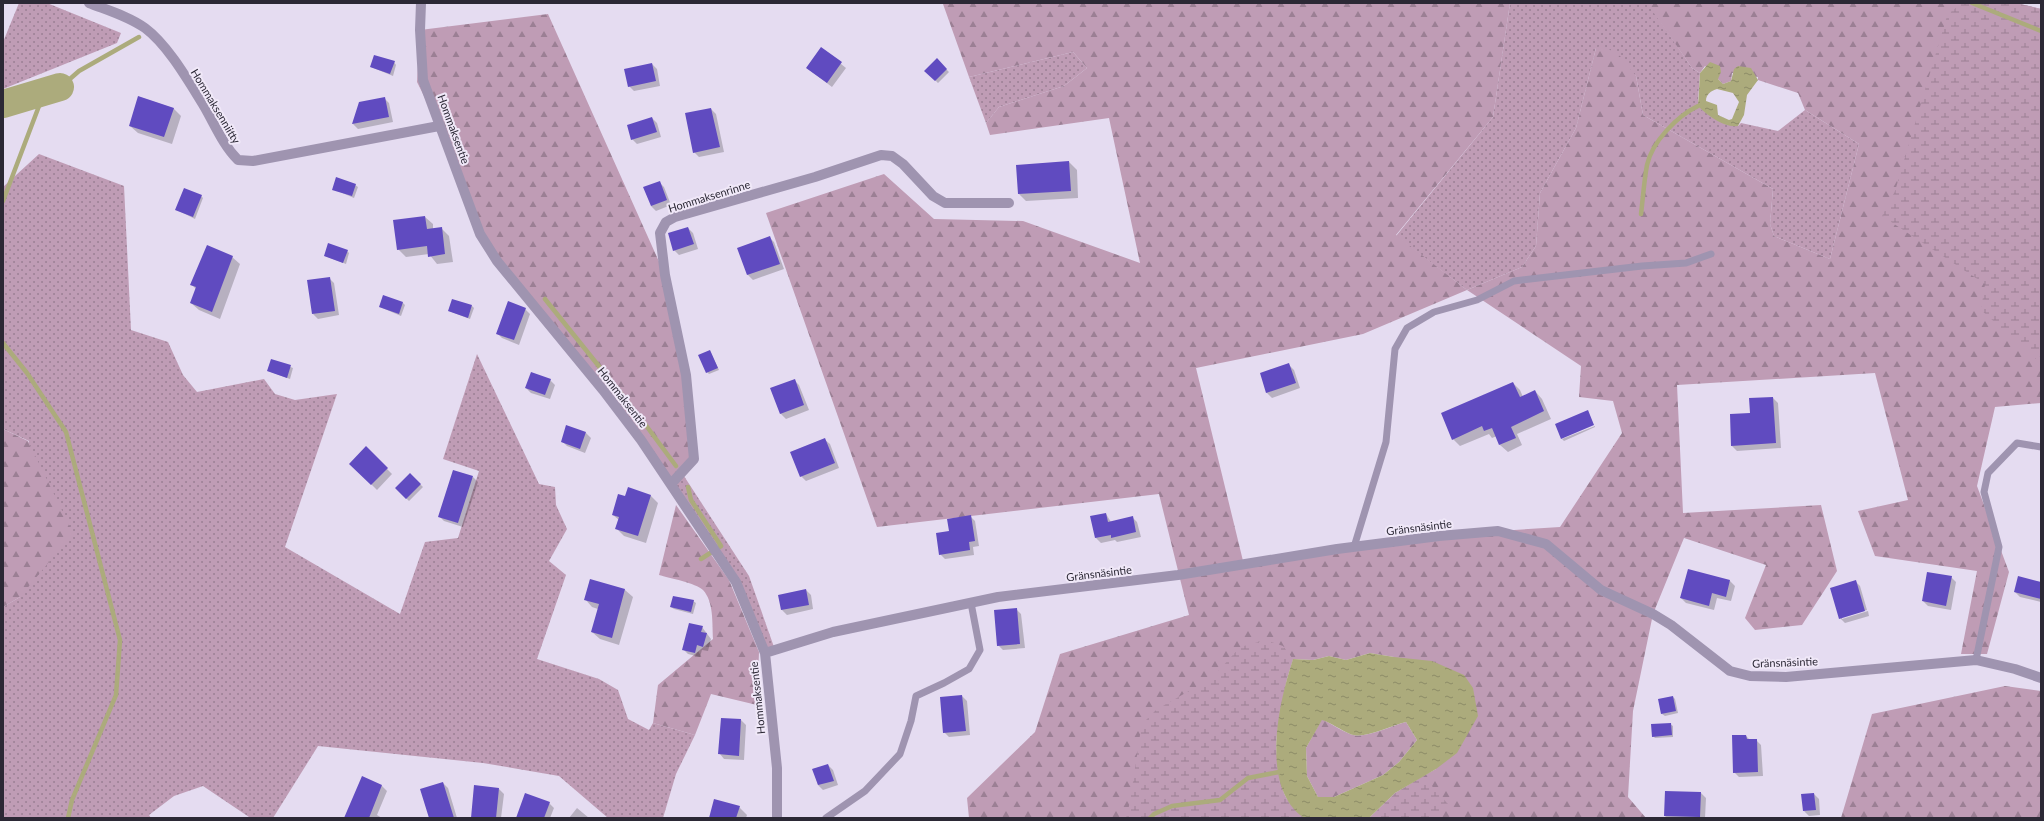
<svg xmlns="http://www.w3.org/2000/svg" width="2044" height="821" font-family="Lato,sans-serif">
<style>
.grass{fill:url(#grass-dots)}
.forest{fill:url(#forest-firs);fill-rule:evenodd}
.wetland{fill:url(#wetland-marsh)}
.water{fill:url(#water-ripples);fill-rule:evenodd}
.shadow{fill:#0003}
.lines{fill:none;stroke-linecap:round;stroke-linejoin:round}
.stream{stroke:#acab7c;stroke-width:4.5}
.river{stroke:#acab7c;stroke-width:28}
.building{fill:#604bc0}
.lane{stroke:#9f94b0;stroke-width:7}
.street{stroke:#9f94b0;stroke-width:10}
.labels{text-anchor:middle;dominant-baseline:central;stroke-width:4;stroke-linejoin:round;paint-order:stroke}
.street-label{font-size:11px;fill:#2b2835;stroke:#f0e8f8}
</style>
<defs>
<pattern id="grass-dots" width="8" height="8" patternUnits="userSpaceOnUse"><rect width="8" height="8" fill="#bf9cb5"/><path d="M2 2h.1M6 6h.1" fill="none" stroke="#9b7f94" stroke-width="1.8" stroke-linecap="round"/></pattern>
<pattern id="forest-firs" width="22" height="20" patternUnits="userSpaceOnUse"><rect width="22" height="20" fill="#bf9cb5"/><path d="M5 1l3.5 6h-7zM16 11l3.5 6h-7z" fill="#9b7f94"/></pattern>
<pattern id="wetland-marsh" width="20" height="14" patternUnits="userSpaceOnUse"><rect width="20" height="14" fill="#bf9cb5"/><path d="M1 5h8M5 5V1M11 12h8M15 12V8" fill="none" stroke="#9b7f94"/></pattern>
<pattern id="water-ripples" width="26" height="14" patternUnits="userSpaceOnUse"><rect width="26" height="14" fill="#acab7c"/><path d="M2 4q2-2 4 0t4 0M15 11q2-2 4 0t4 0" fill="none" stroke="#8c8b66"/></pattern>
</defs>
<rect width="100%" height="100%" fill="#e5dcf1"/>
<path class="grass" d="M19 3H47L121 33 117 43 3 89V42Z
M1510 3H1648L1692 68 1700 73 1698 100 1702 110 1738 126 1741 123 1778 131 1805 110 1859 144 1830 259 1774 236 1770 224 1773 189 1643 115 1636 76 1596 48 1576 128 1540 193 1536 246 1522 267 1467 290 1396 236 1493 117Z
M1073 52 1087 68 1064 86 999 107 986 123 969 77Z
M39 154 124 186 131 330 168 342 183 375 197 392 264 379 275 394 295 400 337 394 285 547 400 614 425 542 458 538 479 471 443 459 477 354 539 484 555 487 556 505 567 529 549 561 566 575 537 659 599 679 618 690 628 719 649 730 653 723 695 735 676 774 663 818H608L559 776 483 763 318 746 273 818 249 817 203 786 174 796 149 815 151 818H3V607L20 597 29 441 3 429V187Z
M682 473 749 576 774 647 765 653 736 582 671 484Z"/>
<path class="forest" d="M952 3H1510L1493 117 1396 235 1467 290 1522 267 1536 246 1540 193 1576 128 1596 48 1602 45 1620 56 1636 76 1643 115 1773 189 1770 224 1774 236 1830 259 1859 144 1805 110 1798 93 1758 80V77L1732 73 1731 81 1723 84 1718 79V75L1705 66 1700 73 1692 68 1647 3H2016L2041 9V403L1995 407 1977 486 2009 572 1987 654H1961L1977 571 1875 556 1858 511 1908 500 1875 373 1677 385 1683 513 1821 505 1837 571 1802 625 1755 630 1745 618 1766 565 1684 538 1653 614 1633 711 1628 797 1646 818H1369L1423 776 1436 769 1394 657 1370 653 1346 660 1329 656 1313 660 1293 659 1287 677 1275 744 1284 796 1304 818H969L967 798 1035 732 1060 654 1189 615 1159 494 877 527 766 213 884 174 934 219 1023 221 1140 263 1109 118 990 135 986 123 999 107 1064 86 1087 68 1073 52 969 77 943 4ZM1467 290 1581 366 1579 397 1613 401 1622 433 1560 527 1498 531 1244 565 1196 368 1363 334Z
M548 14 665 275 686 375 694 459 671 484 479 231 439 126 417 82 420 30Z
M3 429 28 441 73 533 20 597 3 607Z
M676 505 729 580 759 652 757 705 711 694 695 735 653 723 658 685 713 639C712 623 714 602 703 590 696 583 669 578 659 575Z
M2005 686 2041 691V818H1841L1872 714Z
M1322 719C1332 724 1340 730 1350 734 1364 740 1390 726 1406 722L1417 740 1399 762 1383 775 1334 797H1318L1307 776 1306 748Z"/>
<path class="wetland" d="M1961 3H2016L2041 9V356L2036 359 1981 310 1985 284 1882 216 1895 191 1947 16Z
M1266 640 1283 646 1293 659C1279 702 1259 787 1304 818H1126L1130 802 1140 735 1145 721 1156 710 1213 677 1240 647Z
M1423 776 1448 804 1437 818H1369L1395 793Z"/>
<path class="water" d="M1710 62 1720 66 1721 72 1718 79 1723 84 1731 81 1734 69 1738 66 1751 68 1758 80 1747 95 1744 115 1738 126C1724 128 1707 115 1698 106L1700 73ZM1717 89 1733 93 1739 102 1732 119 1729 120 1718 115 1717 105 1706 101C1706 94 1711 91 1717 89Z
M1370 653 1394 657 1432 661 1464 675 1473 688 1478 716 1457 753 1436 769 1395 793 1369 818H1304C1259 787 1279 702 1293 659L1313 660 1329 656 1346 660ZM1322 720C1332 723 1340 730 1350 734 1364 740 1389 726 1406 722L1417 740 1399 762 1383 775 1334 797H1318L1307 776 1306 748Z"/>
<path class="shadow" d="M821 48 846 68 832 87 807 68Z
M937 60 949 72 938 83 926 71Z
M394 62 396 65 393 76 371 67Z
M652 64 657 69 660 86 634 91 629 86Z
M384 98 389 103 393 122 358 129 353 124 360 103Z
M173 108 181 116 172 144 138 133 130 126Z
M711 109 716 114 724 152 699 157 694 152Z
M652 118 657 123 661 137 637 144 632 139Z
M1069 162 1077 170 1078 198 1026 201 1019 194Z
M659 182 664 187 671 205 656 211 651 206Z
M355 185 358 187 354 198 333 189Z
M201 196 203 198 195 219 177 210Z
M425 217 433 224V229L441 228 449 236 453 262 437 264 429 254 406 257 398 249 394 221Z
M688 228 693 233 698 249 679 255 674 250Z
M769 237 774 242 784 269 753 280 748 275 739 248Z
M347 251 349 253 346 264 325 256Z
M232 257 240 264 220 319 199 310 191 303 196 289 191 284Z
M329 278 334 283 339 315 318 319 313 314Z
M402 302 405 305 401 316 380 307Z
M472 306 474 308 470 319 449 311Z
M525 309 530 314 519 345 502 338 497 333Z
M710 351 719 370 709 374 707 372Z
M272 360 293 368 290 379 268 371Z
M1289 365 1294 370 1300 388 1272 398 1267 393 1261 374Z
M550 380 555 385 550 399 531 393 526 388Z
M794 380 799 385 809 410 786 419 781 414 771 389Z
M1513 383 1520 390 1523 397 1535 391 1542 399 1551 419 1517 434 1522 445 1508 452 1500 445 1497 436 1492 438 1489 434 1460 446 1453 439Z
M1773 398 1778 403 1781 448 1737 451 1732 446 1751 414Z
M1595 426V427L1564 441 1562 439Z
M586 433 591 438 585 453 567 446 562 441Z
M825 440 830 444 839 468 806 481 801 476Z
M366 448 392 474 377 490 351 464Z
M410 474 423 487 409 501 396 488Z
M473 477 478 482 463 527 444 521 439 516Z
M651 496 658 503 646 543 624 536 616 528 619 520 613 515 626 498Z
M1106 514 1111 522 1132 517 1137 522 1141 537 1117 542 1115 540 1101 543 1096 538 1091 517Z
M970 516 975 521 979 546 973 547 974 555 945 559 940 554 950 532Z
M1951 577 1956 582 1951 610 1928 606 1923 601Z
M590 580 625 590 633 597 619 645 600 639 592 632 598 609 592 607 585 599Z
M1730 581 1735 586 1731 601 1717 598 1714 610 1686 603 1681 598Z
M1855 581 1860 586 1867 610 1842 617V619L1868 611 1869 616 1845 623 1840 618Z
M2041 583V602L2020 597 2015 592Z
M806 590 811 595 813 609 787 615 782 610 779 596Z
M693 601 696 603 693 614 674 609 671 607Z
M1016 609 1021 614 1025 648 1003 650 998 645Z
M702 627 711 639 708 651 702 650 700 657 688 654 683 649Z
M962 696 967 701 970 735 949 737 944 732Z
M1673 697 1675 699 1678 713 1665 716 1662 714Z
M741 720 746 725 744 760 724 759 720 754Z
M1670 724 1673 726V737L1655 738 1653 736Z
M1746 736 1750 740H1756L1761 745 1763 776 1739 777 1734 772Z
M828 765 833 770 838 785 823 790 818 785 813 769Z
M362 778 382 786 387 791 377 815 382 818H346Z
M443 783 448 788 457 818H430Z
M499 789 504 794 501 818H472Z
M1701 793 1706 798 1705 818H1667L1665 816Z
M1814 794 1819 799 1820 815 1809 816 1804 811Z
M549 803 554 808 550 818H517Z
M739 807 747 815 746 818H710Z
M577 808 589 818H569Z"/>
<g class="lines">
<path class="stream" d="M1972 3 2041 31
M3 201 39 106 79 71 139 37
M1641 214C1643 198 1644 181 1647 165 1652 142 1677 116 1698 106
M545 299 630 405
M3 343 27 373 66 432 120 640 116 695 72 800 68 818
M639 416 676 466
M688 487 691 500 721 546 701 559
M1150 818 1154 814 1172 806 1220 800 1248 778 1279 772"/>
<path class="river" d="M3 104 60 87"/>
</g>
<path class="building" d="M821 47 842 62 827 83 806 68Z
M374 55 395 61 390 74 370 67Z
M937 58 947 69 935 81 924 71Z
M652 63 656 81 628 87 624 69Z
M138 96 174 108 164 137 129 126Z
M385 97 389 117 352 124 359 102Z
M711 108 720 147 693 153 685 113Z
M652 117 657 132 631 140 627 125Z
M1069 161 1071 191 1018 194 1016 165Z
M336 177 356 184 352 196 332 190Z
M660 181 667 200 651 206 643 187Z
M184 188 202 195 193 217 175 210Z
M425 216 427 229 442 227 445 254 428 257 427 246 397 250 393 220Z
M688 227 694 244 673 251 668 233Z
M770 236 780 264 747 275 737 248Z
M328 243 348 250 343 263 324 256Z
M207 245 233 256 212 312 190 303 196 287 190 285Z
M330 277 335 311 312 314 307 280Z
M383 295 403 302 399 314 379 307Z
M452 299 472 305 468 318 448 311Z
M508 301 526 308 514 340 496 334Z
M710 350 718 368 706 373 698 355Z
M271 359 291 365 287 378 267 371Z
M1289 363 1296 383 1266 393 1260 373Z
M531 372 551 379 545 395 525 388Z
M795 379 804 405 780 414 770 388Z
M1513 382 1520 397 1535 390 1544 411 1511 427 1516 438 1499 445 1492 428 1484 431 1482 426 1452 440 1441 413Z
M1773 397 1776 443 1731 446 1730 414 1750 413 1749 398Z
M1588 410 1594 425 1561 439 1555 424Z
M566 425 586 432 580 449 561 442Z
M825 438 835 463 800 477 790 452Z
M366 446 388 468 371 485 349 464Z
M453 470 473 476 458 523 438 517Z
M410 473 421 484 406 499 395 488Z
M628 487 651 495 638 536 615 529 619 517 612 515 618 494 625 496Z
M1106 513 1108 522 1133 516 1136 532 1111 538V535L1095 538 1090 516Z
M971 515 975 541 969 542 970 550 939 555 936 533 949 531 947 519Z
M1688 569 1730 580 1726 597 1712 593 1709 606 1680 598Z
M1927 572 1952 576 1946 606 1922 601Z
M2018 576 2041 582V599L2014 592Z
M590 579 625 589 612 638 591 632 599 604 584 600Z
M1856 580 1865 611 1839 619 1830 588Z
M806 589 809 605 781 610 778 595Z
M673 596 694 600 691 612 670 607Z
M1017 608 1020 644 997 646 994 610Z
M689 623 703 626 701 632 707 633 703 647 697 645 695 653 682 650Z
M962 695 966 731 943 733 940 697Z
M1673 696 1676 711 1661 714 1658 699Z
M721 718 741 719 739 756 718 754Z
M1671 723 1672 735 1652 737 1651 724Z
M1732 735H1746L1747 739H1757L1758 772 1733 773Z
M828 764 834 781 818 785 812 769Z
M362 776 382 785 369 818H344Z
M443 782 454 818H429L420 789Z
M474 785 499 788 496 818H471Z
M1665 791 1701 792 1700 817 1664 816Z
M525 793 550 802 544 818H516Z
M1814 793 1816 810 1803 811 1801 794Z
M714 799 740 806 736 818H709Z"/>
<g class="lines">
<path class="lane" d="M1354 547 1386 442 1395 349 1407 328 1434 312 1477 300 1514 281 1642 266 1686 263 1711 254
M1976 660 1999 547 1984 492 1988 473 2017 443 2041 447
M826 818 865 791 900 754 911 721 916 696 944 683 969 669 980 650 971 603"/>
<path class="street" d="M89 3C107 10 128 16 145 28 168 45 189 82 204 106 215 125 223 145 238 160L253 161 439 126
M421 3 420 30 423 80 480 234 497 261 603 390 641 440 736 582 765 653 777 768V818
M671 484 694 459 686 375 665 275 660 233 666 222 675 217 815 177 881 155 892 156 903 164 933 196 945 203H1009
M765 653 833 632 998 597 1178 575 1337 549 1439 536 1498 531 1546 544 1601 590 1653 614 1671 625 1730 671 1750 676 1786 677 1976 660 2015 669 2041 678"/>
</g>
<g class="labels">
<g class="street-label">
<text transform="translate(216 106) rotate(59)">Hommaksenniitty</text>
<text transform="translate(454 129) rotate(70)">Hommaksentie</text>
<text transform="translate(709 196) rotate(-17)">Hommaksenrinne</text>
<text transform="translate(623 397) rotate(52)">Hommaksentie</text>
<text transform="translate(1419 527) rotate(-7)">Gränsnäsintie</text>
<text transform="translate(1099 573) rotate(-7)">Gränsnäsintie</text>
<text transform="translate(1785 662) rotate(-2)">Gränsnäsintie</text>
<text transform="translate(757 698) rotate(-96)">Hommaksentie</text>
</g>
</g>
<rect width="2044" height="821" fill="none" stroke="#2b2835" stroke-width="8"/>
</svg>
